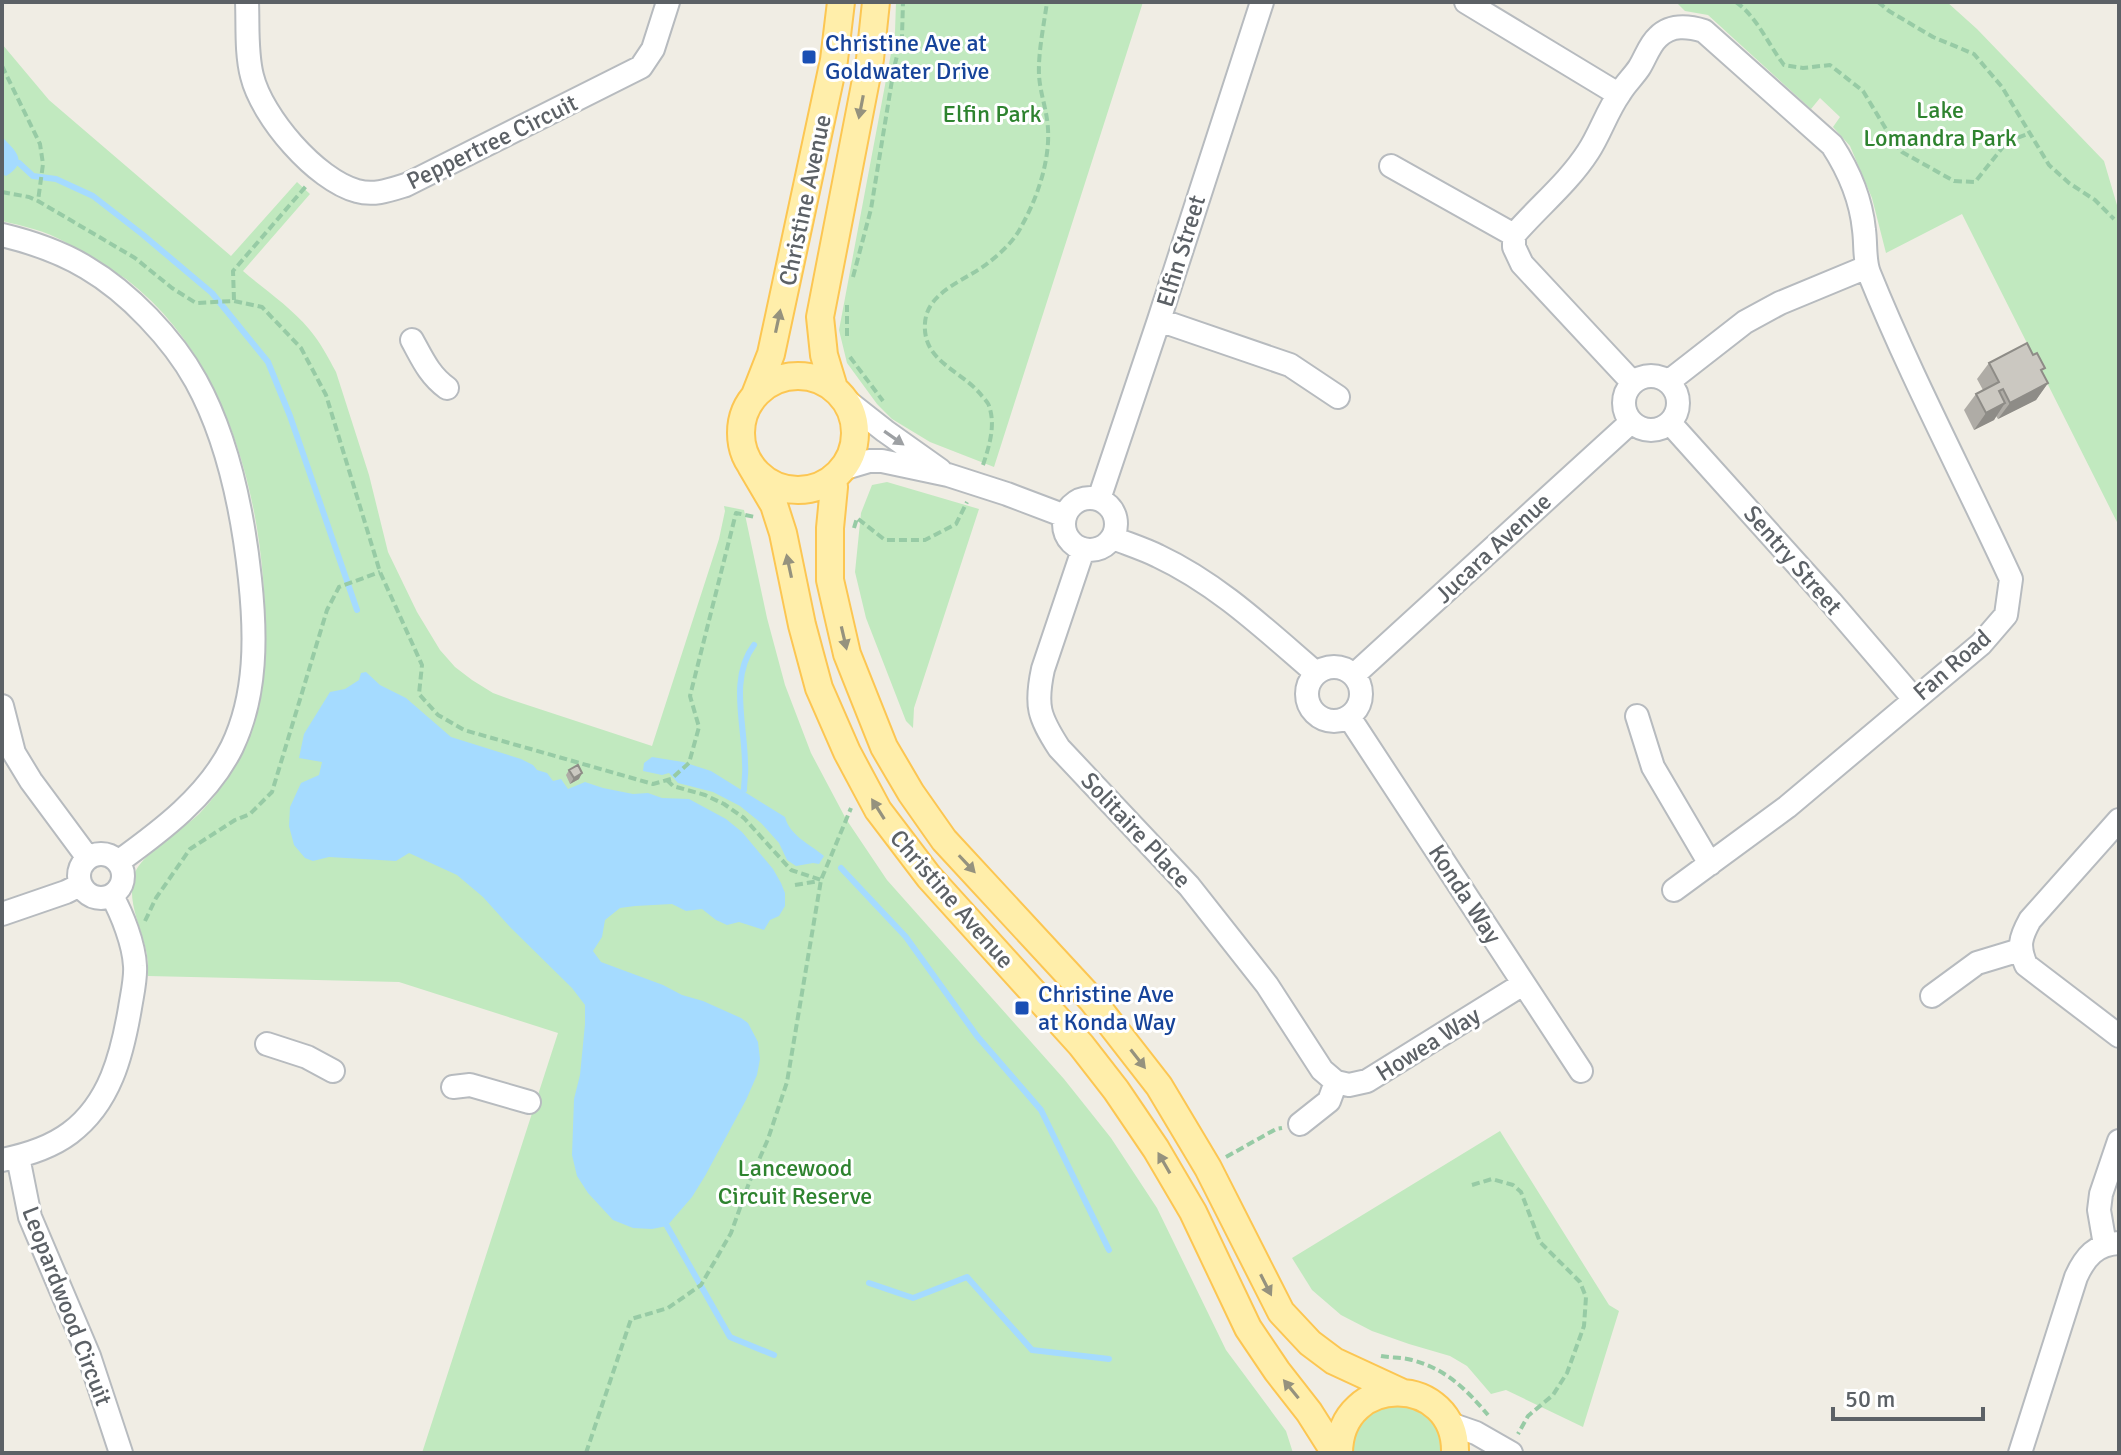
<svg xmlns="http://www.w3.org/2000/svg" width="2121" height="1455" font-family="Signika,sans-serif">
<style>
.green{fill:#c1e9bf}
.water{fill:#a5dbff}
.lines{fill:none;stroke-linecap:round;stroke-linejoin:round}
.stream{stroke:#a5dbff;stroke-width:6}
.minor-casing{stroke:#b7bbbf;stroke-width:26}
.major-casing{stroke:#fcc652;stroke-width:30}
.path{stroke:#97cba5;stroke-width:4;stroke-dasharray:8 4;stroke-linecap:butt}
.minor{stroke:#fff;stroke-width:22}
.major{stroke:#fea;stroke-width:26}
.wall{fill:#afaca6}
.shaded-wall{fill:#8e8c87}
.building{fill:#cbc8c1;stroke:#8e8c87;stroke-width:2}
.oneway{fill:#95927e}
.oneway2{fill:#9da0a3}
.transit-dot{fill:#1a4fb4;stroke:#fff;stroke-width:3}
.labels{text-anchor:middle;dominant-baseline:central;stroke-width:6;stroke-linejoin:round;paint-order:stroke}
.transit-label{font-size:24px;fill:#164399;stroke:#fff;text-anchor:start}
.park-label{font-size:24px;fill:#2e832f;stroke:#fff}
.street-label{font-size:24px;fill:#5c6166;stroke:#fff}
</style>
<rect width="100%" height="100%" fill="#f0ede4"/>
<path class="green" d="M896 2H1143L994 467 930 442 892 419 877 404 847 363 839 330 895 32Z
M1676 2H1947L1977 29 2104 161 2119 212V526L1962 214 1886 253 1872 198 1850 146 1833 127 1840 117 1820 98 1811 109 1708 15 1685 11Z
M2 44 49 100 231 256 297 182 310 194 243 271C265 290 291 307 309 329 320 342 328 357 336 372L369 475 388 552 417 612 440 650 455 667 472 680 493 693 512 700 652 746 719 539 725 511 724 506 744 510 767 618 785 685 811 753 846 819 887 880 1064 1079 1111 1138 1157 1208 1226 1350 1286 1431 1293 1453H422L558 1033 399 982 148 976C148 966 148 956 145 946 139 923 127 900 134 875 140 855 182 830 199 814 224 788 243 756 254 722 268 674 267 627 263 578 254 468 216 348 126 279 116 272 104 270 93 264 88 260 82 258 78 254 73 250 70 245 65 242 46 231 23 226 2 221Z
M887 482 979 509 914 708 913 728 906 721 866 618 855 572 861 513 872 485Z
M1500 1131 1609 1305 1619 1311 1583 1427 1506 1390 1491 1394 1467 1366 1450 1356 1409 1344 1372 1331 1341 1315 1312 1290 1292 1258Z
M1405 1402 1433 1416 1446 1453H1353C1353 1414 1373 1409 1405 1402Z"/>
<path class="water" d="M2 137C16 151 29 162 6 176L2 174Z
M366 672 380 685 406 698 451 737 521 759 533 765 537 770 547 773 553 781 561 779 568 789 585 782 603 788 633 794 648 793 662 798 689 799 726 819 742 832 773 869 781 883 785 893V906L779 916 770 920 764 930 739 922 727 925 716 920 702 909 686 911 672 904 635 906 620 908 605 920 602 937 593 951 601 962 663 985 682 995 703 1001 741 1018 748 1023 758 1042 760 1059 757 1075 746 1100 705 1176 692 1197 667 1226 652 1229 633 1228 613 1220 588 1193 577 1176 572 1155 574 1099 580 1075 585 1024V1005L572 988 511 928 483 897 457 875 409 853 396 861 329 857 313 861 305 858 294 845 289 826 290 807 301 783 319 775 322 762 299 758 304 734 330 692 345 689 359 680 361 673Z
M652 757 683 762 711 771 785 817C790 836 810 844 824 856L819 864 813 863 796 866 787 860 779 843 761 823 740 806 713 792 678 783 669 773 662 775 643 771 644 763Z"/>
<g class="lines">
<path class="stream" d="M19 163 33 176 56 179 93 196 142 234 212 293 268 362 290 416 357 610
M744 790C744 781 746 773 745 764 745 725 729 678 754 645
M841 868 906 937 977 1036 1041 1110 1109 1250
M667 1226 730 1337 774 1355
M869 1283 913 1298 967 1277 1032 1350 1109 1359"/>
<g class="minor-casing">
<path id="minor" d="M247 2C248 26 246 53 252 76 262 117 316 180 357 191 374 196 390 190 406 185L641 67 653 49 668 2
M1466 2 1618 94
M1391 166 1514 235V247L1522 264 1633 383
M2 235C31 242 61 252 87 268 128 292 173 339 196 381 228 439 243 514 250 579 256 635 257 695 232 747 208 796 161 831 118 862
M1514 235C1538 207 1568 183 1588 152 1600 134 1607 111 1620 93 1625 84 1633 77 1639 68 1645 59 1649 45 1658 37 1671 24 1688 26 1704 31L1832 145C1849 171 1861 199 1864 230 1866 244 1864 260 1869 273 1911 377 1964 477 2011 579L2006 615 1981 644 1787 807 1674 890
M1159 320 1290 365 1338 397
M412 340C422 358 429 375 447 388
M1624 403a27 27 0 1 1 54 0a27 27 0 1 1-54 0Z
M1668 382 1745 322 1780 303 1867 267
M843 398 885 431 940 470
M1670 423 1831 602 1914 699
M842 469 869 461H882L948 475 1007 494 1065 516
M1064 524a26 26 0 1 1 52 0a26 26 0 1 1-52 0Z
M1099 499 1159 320 1262 2
M1113 538C1128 544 1144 549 1158 556 1218 584 1267 631 1316 673
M1083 550 1043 669C1035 706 1039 717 1059 748L1189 886 1267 985 1322 1070 1336 1082
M1307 694a27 27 0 1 1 54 0a27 27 0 1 1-54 0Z
M1354 675 1631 422
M2 706 14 753 31 781 88 858
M1637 716 1653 767 1710 864
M1349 717 1581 1071
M2119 820 2030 920C2020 938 2018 946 2026 965L2119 1036
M79 876a22 22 0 1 1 44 0a22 22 0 1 1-44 0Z
M2 914 66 892 80 885
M1932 996 1977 963 2020 950
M267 1044 307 1057 333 1071
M453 1087 470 1085 529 1102
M1300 1124 1329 1101 1336 1082 1349 1085 1367 1081 1523 984
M18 1157 30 1217 89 1356 121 1453
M2 1160C27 1155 50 1148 70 1133 110 1103 122 1055 130 1008 132 995 136 979 135 966 134 944 122 914 112 896
M2105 1245 2099 1210 2101 1194 2119 1141
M1450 1424 1476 1433 1511 1453
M2020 1453 2076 1277C2085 1257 2096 1244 2119 1243"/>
</g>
<g class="major-casing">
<path id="major" d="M741 433a57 57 0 1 1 114 0a57 57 0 1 1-114 0Z
M834 388 824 355 820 317 870 59 876 2
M755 395 771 354 834 60 841 2
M751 466 774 505 783 533 802 625 819 688 847 752 878 810 929 877 1081 1045 1116 1090 1156 1149 1193 1212 1248 1328 1277 1371 1309 1412 1335 1453
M833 478 834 487 830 528V580L847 654 884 747 911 793 944 840 1092 1000 1159 1086 1208 1168 1281 1312 1310 1343 1334 1361 1401 1392
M1339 1453C1340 1371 1457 1374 1455 1453"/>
</g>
<path class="path" d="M1736 2C1757 17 1768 44 1784 65L1803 68 1830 65 1863 91 1892 139 1902 152 1954 181 1975 182 2007 142 2030 133
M1878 2 1889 11 1933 37 1974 54 2002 87 2049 165 2069 183 2095 200 2114 219
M2 66 40 144 43 164 38 201
M2 192 29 197 38 201 135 258 172 288 196 303 234 301 262 307 301 348 326 395 380 572 422 665 419 694 438 715 464 730 653 784 671 779 689 763 699 727 690 696 736 513 755 517
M853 277 871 209 894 68 902 36 903 2
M234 300 233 271 307 185
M847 336V305
M850 357 883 401
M983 465C989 447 996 425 989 406 989 404 983 397 982 396 962 370 922 362 925 323 927 291 967 280 988 263 1001 253 1014 241 1021 227 1037 199 1050 161 1048 129 1047 110 1040 93 1039 75 1038 53 1044 24 1047 2
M854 528 857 518 885 540H925L956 524 967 502
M667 780 673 786 705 795 724 804 744 818 791 870 821 880
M795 885 819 881
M145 921 156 898 190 849 235 820 250 814 272 792 327 610 339 587 380 572
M1226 1157 1276 1129 1282 1128
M1472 1185 1492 1179 1513 1185 1521 1192 1540 1242 1580 1282 1586 1297 1584 1326 1567 1373 1553 1395 1528 1416 1518 1434
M1381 1356C1391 1358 1402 1357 1412 1360 1446 1369 1466 1389 1488 1415
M586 1453 631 1319 668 1308 701 1285 731 1233 749 1183 768 1139 787 1082 821 880 851 808"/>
<use href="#minor" class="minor"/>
<use href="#major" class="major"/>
</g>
<path class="wall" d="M1989 363 2042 372 2048 383 2036 400 1998 419 1996 416 1994 420 1974 430 1964 410 1976 394 1983 390 1977 379Z
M569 770 579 779 570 784 566 775Z"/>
<path class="shaded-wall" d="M2048 383 2036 400 1998 419 2010 403Z
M2005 403 1994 420 1974 430 1986 413Z
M582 773 579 779 570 784 574 778Z"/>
<path class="building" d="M2027 343 2033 355 2037 353 2045 368 2041 370 2048 383 2010 403 2003 389 1999 391 2005 403 1986 413 1976 394 1999 382 1989 363Z
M578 765 582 773 574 778 569 770Z"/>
<defs><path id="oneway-solid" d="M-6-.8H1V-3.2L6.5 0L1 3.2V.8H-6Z" transform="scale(2)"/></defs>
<g class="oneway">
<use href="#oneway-solid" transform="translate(861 107) rotate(101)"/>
<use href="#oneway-solid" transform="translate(778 321) rotate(-78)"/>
<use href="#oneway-solid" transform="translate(789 566) rotate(-102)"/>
<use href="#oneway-solid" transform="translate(844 638) rotate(77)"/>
<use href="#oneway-solid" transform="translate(878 809) rotate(-122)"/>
<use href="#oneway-solid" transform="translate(967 864) rotate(47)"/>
<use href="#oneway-solid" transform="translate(1138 1059) rotate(52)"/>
<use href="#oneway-solid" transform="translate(1164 1163) rotate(-120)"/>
<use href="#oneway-solid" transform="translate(1266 1285) rotate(63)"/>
<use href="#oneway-solid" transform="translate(1291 1389) rotate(-129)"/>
</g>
<use class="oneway2" href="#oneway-solid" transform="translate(894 438) rotate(35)"/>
<g class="transit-dot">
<rect x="801" y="49" width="16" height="16" rx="4"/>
<rect x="1014" y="1000" width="16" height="16" rx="4"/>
</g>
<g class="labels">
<g class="transit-label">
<text x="825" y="43">Christine Ave at<tspan x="825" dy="28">Goldwater Drive</tspan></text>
<text x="1038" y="994">Christine Ave<tspan x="1038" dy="28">at Konda Way</tspan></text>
</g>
<g class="park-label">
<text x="1940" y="110">Lake<tspan x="1940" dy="28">Lomandra Park</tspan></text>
<text x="992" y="114">Elfin Park</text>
<text x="795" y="1168">Lancewood<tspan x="795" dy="28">Circuit Reserve</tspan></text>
</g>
<g class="street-label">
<text transform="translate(492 142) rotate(-26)">Peppertree Circuit</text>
<text transform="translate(805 200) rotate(-78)">Christine Avenue</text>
<text transform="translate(1181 251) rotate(-73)">Elfin Street</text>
<text transform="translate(1493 548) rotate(-43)">Jucara Avenue</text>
<text transform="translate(1793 560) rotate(49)">Sentry Street</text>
<text transform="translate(1952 665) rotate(-41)">Fan Road</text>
<text transform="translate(1136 830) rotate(47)">Solitaire Place</text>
<text transform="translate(1465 894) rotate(57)">Konda Way</text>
<text transform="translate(952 899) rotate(49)">Christine Avenue</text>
<text transform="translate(1428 1044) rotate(-32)">Howea Way</text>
<text transform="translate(67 1306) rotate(69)">Leopardwood Circuit</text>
</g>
</g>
<rect width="2121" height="1455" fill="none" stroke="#5c6166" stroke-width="8"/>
<path d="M1833 1407v12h150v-12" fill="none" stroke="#5c6166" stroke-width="4"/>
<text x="1845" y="1407" font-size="24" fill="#5c6166" stroke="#ffffff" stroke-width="6" paint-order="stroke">50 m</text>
</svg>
